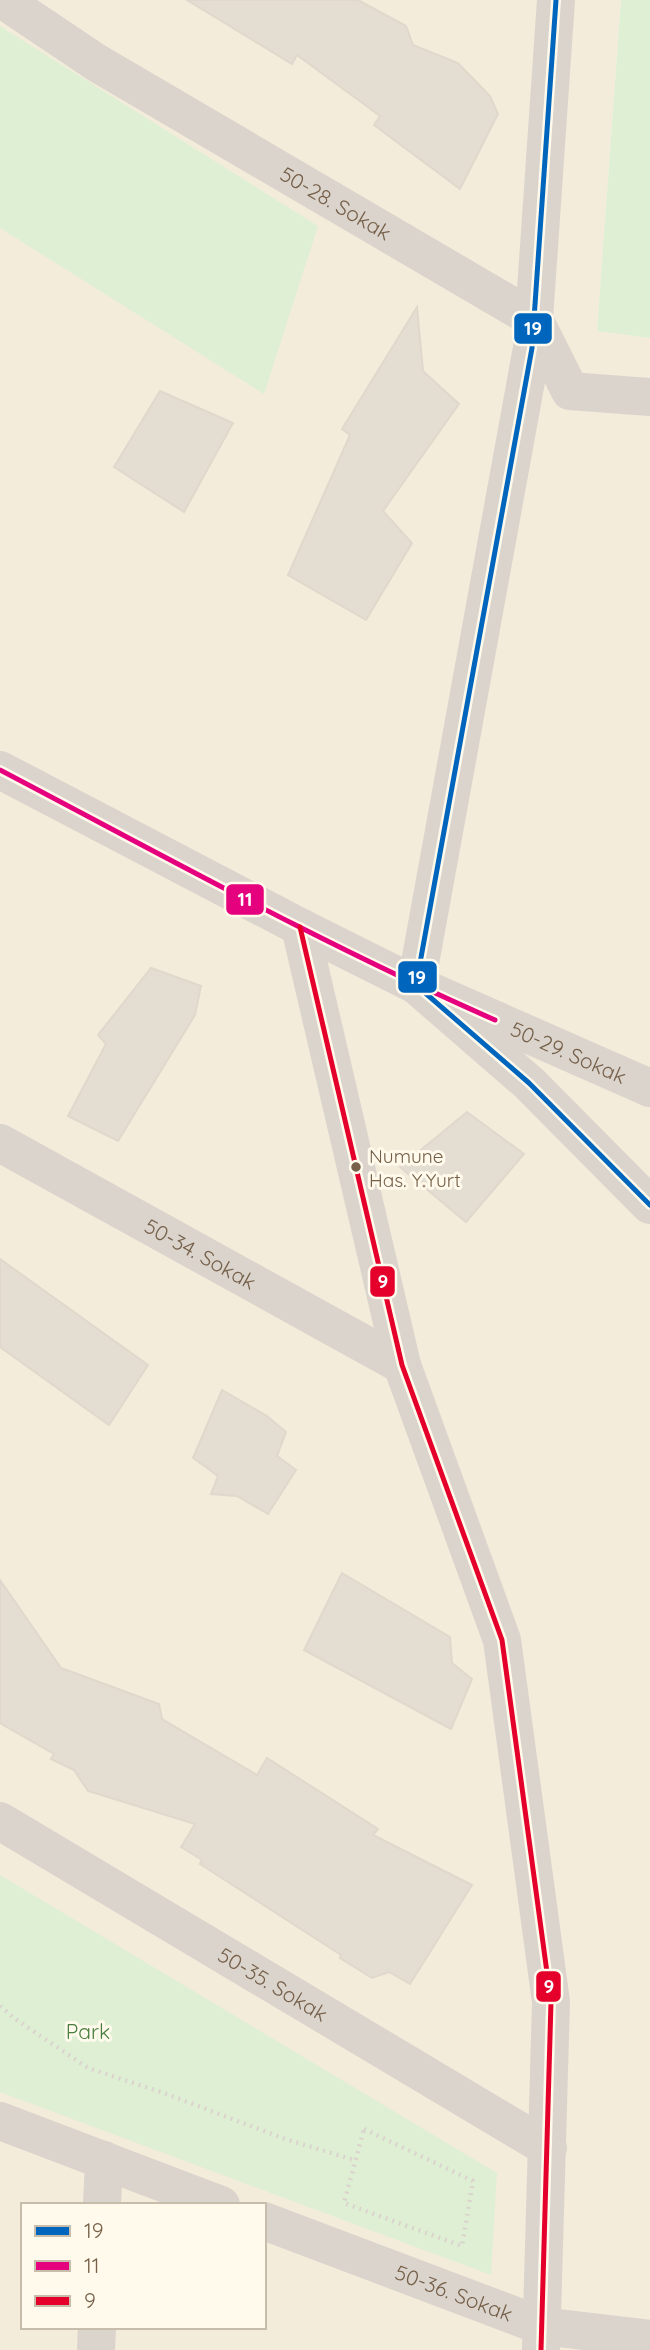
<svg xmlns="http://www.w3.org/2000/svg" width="650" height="2350" font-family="Quicksand,sans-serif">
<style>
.residential{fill:#f3ecda;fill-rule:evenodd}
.green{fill:#dfefd4}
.building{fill:#e4ddd1;stroke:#e0d8cc;stroke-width:2}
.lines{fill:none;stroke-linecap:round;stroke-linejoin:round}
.path{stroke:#dad4cd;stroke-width:4.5;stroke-dasharray:2 5;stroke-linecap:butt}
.minor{stroke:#dad4cd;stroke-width:38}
.bus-1-casing{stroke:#fffaeb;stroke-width:10}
.bus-2-casing{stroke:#fffaeb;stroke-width:10}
.bus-3-casing{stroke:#fffaeb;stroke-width:10}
.bus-1{stroke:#0065bd;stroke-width:5}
.bus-2{stroke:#e5007d;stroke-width:5}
.bus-3{stroke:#e4002b;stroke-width:5}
.bus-dot{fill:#766049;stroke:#fffaeb;stroke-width:2.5}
.labels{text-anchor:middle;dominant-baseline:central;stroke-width:6;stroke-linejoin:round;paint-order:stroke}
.bus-label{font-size:19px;fill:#766049;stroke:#fffaeb;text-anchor:start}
.street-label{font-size:21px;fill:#766049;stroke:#fffaeb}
.park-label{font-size:21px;fill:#487d40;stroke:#fffaeb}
.line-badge{stroke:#fffaeb;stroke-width:2.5}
.badge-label{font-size:19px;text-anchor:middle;font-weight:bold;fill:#fff}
</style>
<rect width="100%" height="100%" fill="#f7f4ea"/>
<path class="residential" d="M0 0H621L597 331 650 338V2350H0ZM23 2205H264V2327H23Z"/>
<path class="green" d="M621 0H650V338L597 331Z
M0 26 318 226 264 394 0 228Z
M0 1875 497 2173 491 2275 0 2092Z"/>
<path class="building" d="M187 0H358L406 26 413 45 458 63 490 96 498 114 460 189 374 125 380 116 297 55 292 64Z
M417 307 423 371 459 404 383 511 412 543 366 620 288 575 350 435 342 429Z
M160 391 233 423 184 512 114 467Z
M151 968 201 986 195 1015 118 1141 68 1116 106 1044 98 1035Z
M467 1112 524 1154 466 1222 400 1167Z
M0 1259 148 1365 109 1425 0 1347Z
M222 1390 267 1416 286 1432 277 1456 296 1470 268 1514 237 1496 211 1494 218 1476 193 1458Z
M342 1573 450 1637 452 1663 472 1679 451 1729 304 1650Z
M0 1580 61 1668 159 1704 162 1719 257 1775 267 1758 378 1829 373 1835 472 1885 410 1984 389 1972 372 1978 340 1958 341 1955 200 1864 202 1860 181 1847 195 1824 88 1791 74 1770 51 1759 54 1754 0 1723Z"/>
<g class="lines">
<path class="path" d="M0 2006 14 2018 88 2068 164 2093 285 2139 354 2160
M364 2129 473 2181 462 2246 344 2203Z"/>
<g class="minor">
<path id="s1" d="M3 0 97 63 534 319 570 391 650 397"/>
<path d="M556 0 532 348 416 985 529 1083 650 1205"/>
<path id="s2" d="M0 770 300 927 416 985 650 1088"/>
<path d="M300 927 402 1365 502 1640 551 2002 541 2350"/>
<path id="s3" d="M0 1143 402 1365"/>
<path id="s4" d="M0 1821 548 2148"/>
<path d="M0 2121 221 2205"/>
<path d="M102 2205 104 2160"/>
<path id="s5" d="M264 2221 542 2326 650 2339"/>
<path d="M96 2350 97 2327"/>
</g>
<g class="bus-1-casing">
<path id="bus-1" d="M556 0 532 348 416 985 529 1083 650 1205"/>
</g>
<g class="bus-2-casing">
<path id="bus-2" d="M0 770C164 856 326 946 495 1020"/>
</g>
<g class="bus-3-casing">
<path id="bus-3" d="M300 927 402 1365 502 1640 551 2002 541 2350"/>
</g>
<use href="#bus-1" class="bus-1"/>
<use href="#bus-2" class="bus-2"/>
<use href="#bus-3" class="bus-3"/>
</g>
<circle class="bus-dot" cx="356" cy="1167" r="6"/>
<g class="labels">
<g class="bus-label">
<text x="369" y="1156">Numune<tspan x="369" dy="24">Has. Y.Yurt</tspan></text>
</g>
<g class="street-label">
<text stroke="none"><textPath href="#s1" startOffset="390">50-28. Sokak</textPath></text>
<text stroke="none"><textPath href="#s2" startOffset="635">50-29. Sokak</textPath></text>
<text stroke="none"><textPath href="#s3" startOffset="229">50-34. Sokak</textPath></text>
<text stroke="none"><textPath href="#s4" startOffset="318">50-35. Sokak</textPath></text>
<text stroke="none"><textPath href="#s5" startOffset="203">50-36. Sokak</textPath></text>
</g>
<g class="park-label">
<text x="88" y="2031">Park</text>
</g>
</g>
<g class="line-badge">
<rect x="513" y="312" width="40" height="33" rx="7" fill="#0065bd"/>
<rect x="225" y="883" width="40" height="33" rx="7" fill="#e5007d"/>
<rect x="397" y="960" width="41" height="34" rx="7" fill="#0065bd"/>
<rect x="369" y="1265" width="27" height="33" rx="7" fill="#e4002b"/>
<rect x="535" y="1970" width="27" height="33" rx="7" fill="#e4002b"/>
</g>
<g class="badge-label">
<text x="533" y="335">19</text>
<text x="245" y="906">11</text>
<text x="417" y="984">19</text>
<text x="383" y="1288">9</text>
<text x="549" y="1993">9</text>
</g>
<rect x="21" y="2203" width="245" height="126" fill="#fffaeb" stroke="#c8bcaa" stroke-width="2"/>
<rect x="35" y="2226" width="35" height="10" fill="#0065bd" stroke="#c8bcaa" stroke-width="2"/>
<text x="84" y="2238" font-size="21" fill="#766049">19</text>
<rect x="35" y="2261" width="35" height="10" fill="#e5007d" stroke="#c8bcaa" stroke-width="2"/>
<text x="84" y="2273" font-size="21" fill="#766049">11</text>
<rect x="35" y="2296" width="35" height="10" fill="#e4002b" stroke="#c8bcaa" stroke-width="2"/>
<text x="84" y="2308" font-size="21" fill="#766049">9</text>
</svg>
